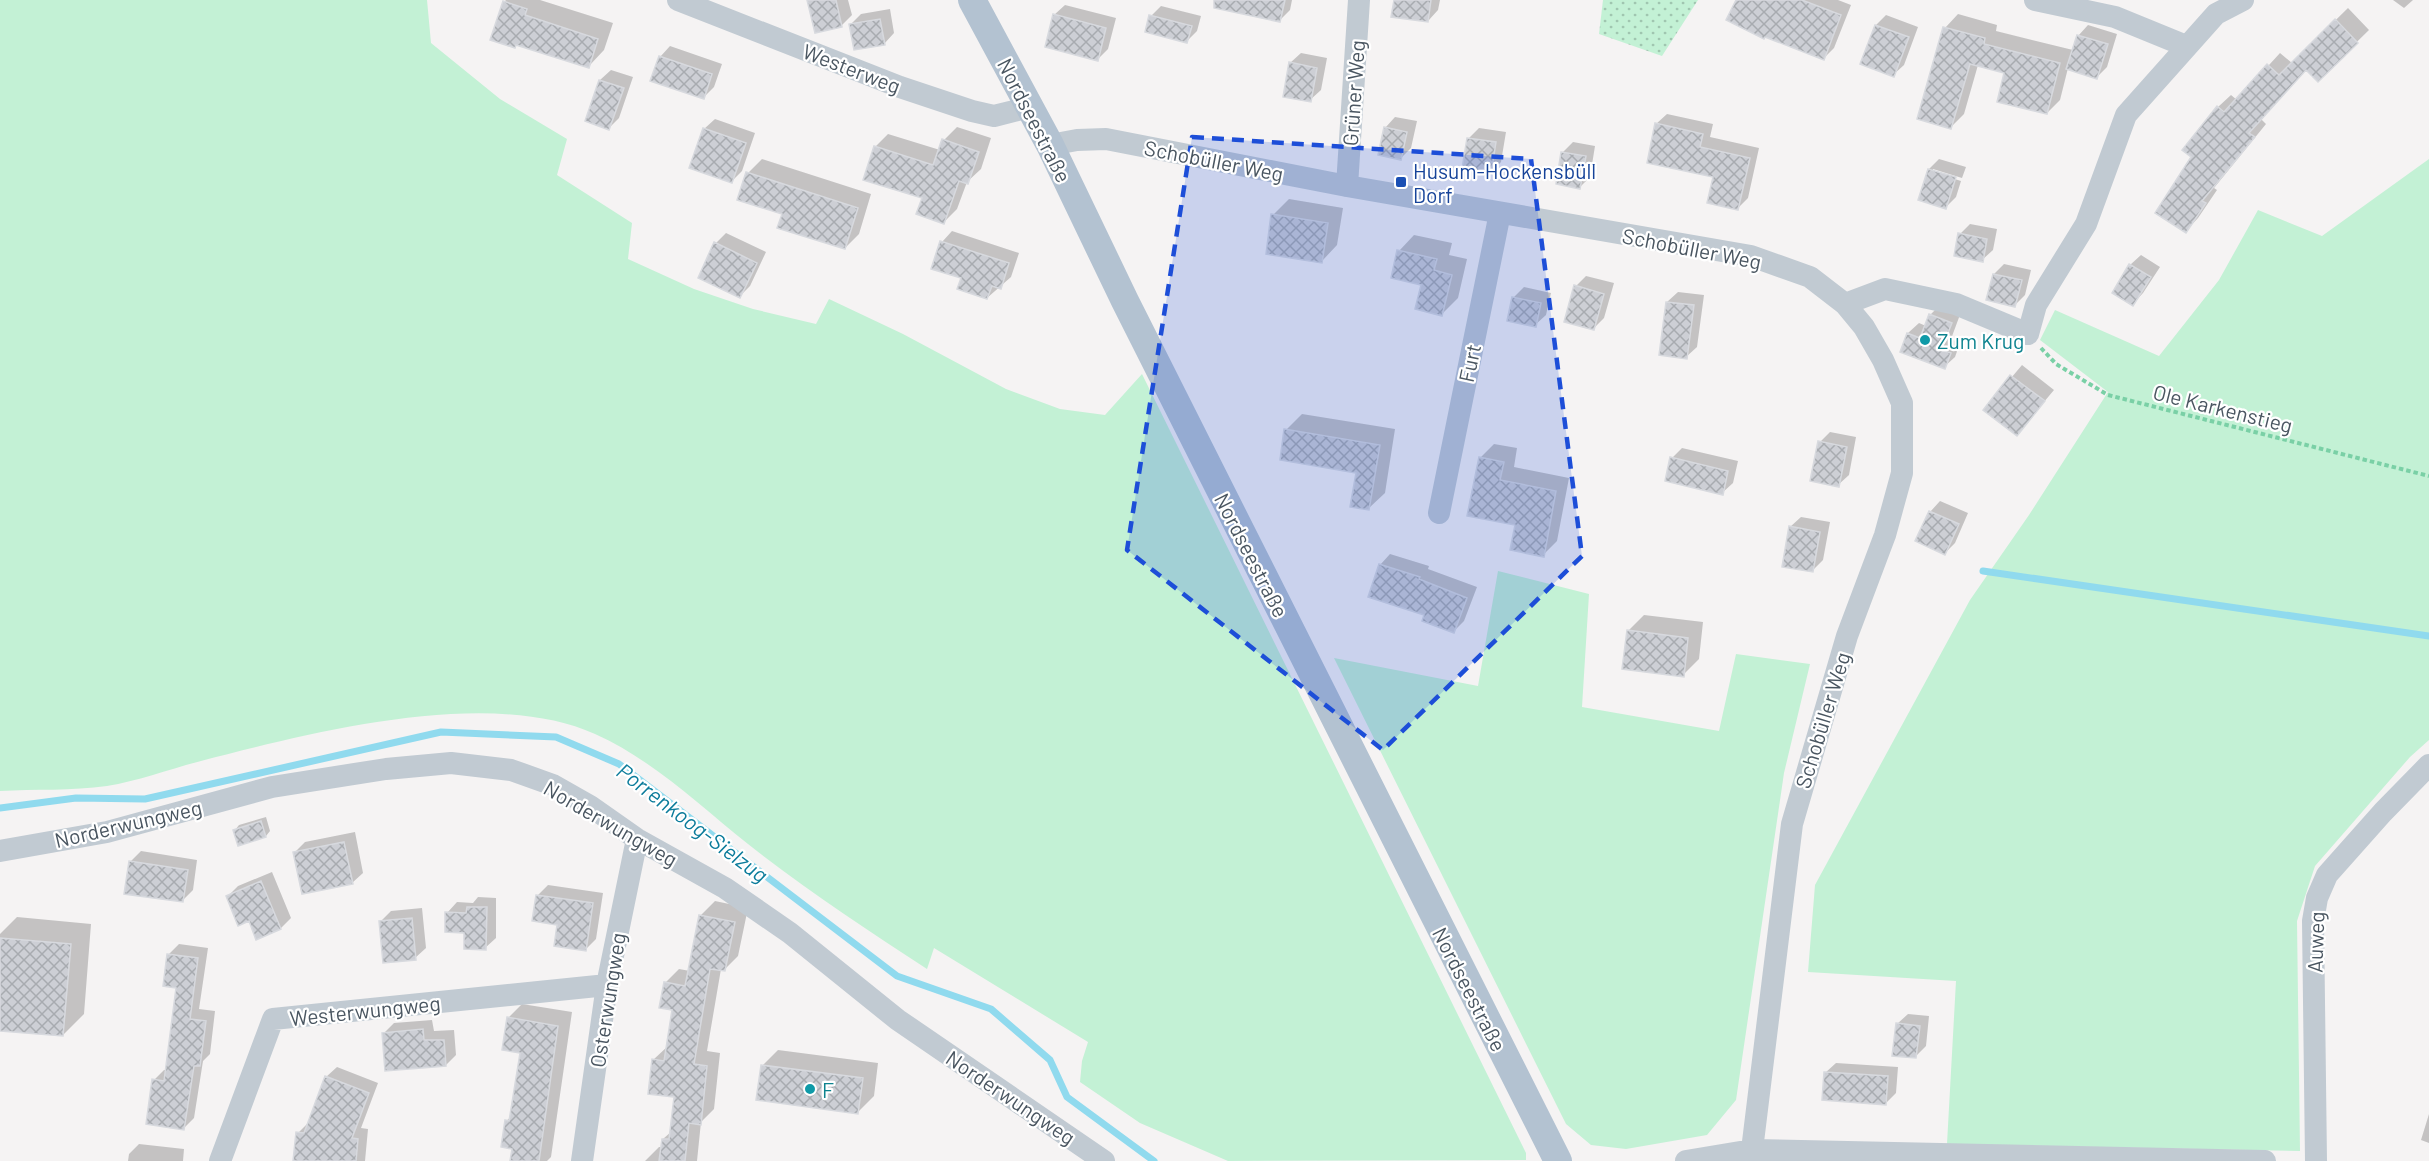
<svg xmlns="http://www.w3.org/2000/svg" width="2429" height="1161" font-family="Barlow,sans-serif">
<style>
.grass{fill:#c3f1d5}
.park{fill:url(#park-dots)}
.shadow{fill:#0003}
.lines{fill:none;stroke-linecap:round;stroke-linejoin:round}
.stream{stroke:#90daee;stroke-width:7}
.building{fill:url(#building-cross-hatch);stroke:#d7d9de;stroke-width:1.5}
.path{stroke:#7ad0a6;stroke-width:4;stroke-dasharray:4.5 3;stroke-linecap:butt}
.minor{stroke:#c1cad2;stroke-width:22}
.major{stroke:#b3c2d1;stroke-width:28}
.marked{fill:#1d4ed8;fill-opacity:0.2;stroke:#1d4ed8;stroke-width:4.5;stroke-dasharray:12 8;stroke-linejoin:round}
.transit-dot{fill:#1a4fb4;stroke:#fff;stroke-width:2}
.culture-dot{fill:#0f9aa8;stroke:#fff;stroke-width:2}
.labels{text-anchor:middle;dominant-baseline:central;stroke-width:4.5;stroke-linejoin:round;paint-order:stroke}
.street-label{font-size:21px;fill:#4a5661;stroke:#fff}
.transit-label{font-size:21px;fill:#164399;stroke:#fff;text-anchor:start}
.culture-label{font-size:21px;fill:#0d838f;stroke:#fff;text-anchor:start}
.water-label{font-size:22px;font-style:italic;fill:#0c7c9b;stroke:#fff}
</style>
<defs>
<pattern id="park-dots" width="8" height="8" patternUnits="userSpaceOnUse" patternTransform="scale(1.5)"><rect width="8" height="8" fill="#c3f1d5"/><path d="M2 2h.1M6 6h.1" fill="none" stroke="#a0c6b0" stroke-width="1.8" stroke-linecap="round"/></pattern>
<pattern id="building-cross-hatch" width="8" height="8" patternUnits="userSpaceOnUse" patternTransform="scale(1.5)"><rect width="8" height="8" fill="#cdcfd5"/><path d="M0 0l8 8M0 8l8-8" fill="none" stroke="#a8abb0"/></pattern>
</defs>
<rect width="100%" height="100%" fill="#f5f3f3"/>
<path class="grass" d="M0 0H427L431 43 500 99 567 139 557 175 632 223 628 259 694 289 753 309 816 324 829 299 903 334 1006 389 1060 409 1105 415 1142 374 1526 1153V1160L1228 1161 1140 1123 1080 1082 1082 1061 1088 1042 934 948 927 969C866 929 805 889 748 844 699 805 653 760 595 734 488 686 310 733 201 761 170 769 138 781 107 786 72 791 35 789 0 791Z
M2429 159V740L2410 757 2315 866 2297 921 2300 1151 1947 1144 1956 981 1808 972 1815 885 1970 600 2029 515 2108 392 2040 340 2055 310 2159 356 2219 280 2258 210 2322 236Z
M1498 571 1589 594 1582 707 1719 731 1736 654 1810 664 1784 773 1736 1100 1707 1135 1626 1149 1591 1145 1566 1124 1334 658 1478 686Z"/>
<path class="park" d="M1603 0H1698L1662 56 1599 34Z"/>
<path class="shadow" d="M506 0H540L613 23 604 50 589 66 518 43 515 46 504 2Z
M809 0H848L852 15 841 26Z
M1231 0H1292L1290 10 1280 20Z
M1395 0H1440L1438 10 1428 21Z
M1738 0H1838L1851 5 1834 48 1824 58Z
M2393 0H2413L2404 8Z
M1065 5 1116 18 1108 49 1097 60 1054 15Z
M1161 6 1201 16 1197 31 1187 41 1151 16Z
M2348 8 2369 30 2318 80 2306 69 2261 119 2266 124 2214 188 2217 190 2198 218 2186 231 2193 157 2218 107 2231 95 2237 100 2280 53 2292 63Z
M890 9 894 33 884 44 851 24 861 14Z
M1958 14 1997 25 1996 31 2073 50 2078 36 2088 25 2117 34 2107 67 2097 77 2068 68 2060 100 2047 113 2006 72 1978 65 1964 114 1951 127 1945 28Z
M1886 15 1918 27 1904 65 1893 75 1876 25Z
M670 46 722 64 714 87 704 97 660 57Z
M1301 53 1327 58 1321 90 1310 100 1290 63Z
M611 70 633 77 619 118 609 128 587 121 600 80Z
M1667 114 1713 124 1710 137 1759 148 1748 198 1738 208 1714 176 1656 124Z
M1395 117 1417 121 1411 148 1401 158 1385 128Z
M715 119 755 133 742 171 731 182 704 129Z
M957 127 991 138 981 169 967 182 957 209 944 222 924 197 875 147 888 134 940 150 944 140Z
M1479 128 1506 132 1501 162 1491 173 1469 138Z
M1573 142 1595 146 1590 177 1580 187 1563 152Z
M762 159 871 194 859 234 845 248 784 213 748 173Z
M1939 159 1966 167 1962 178 1933 169V172L1961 181 1956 197 1946 207 1929 169Z
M1289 199 1343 208 1337 245 1322 261 1273 215Z
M1970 224 1997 229 1993 250 1982 260 1960 234Z
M952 231 1019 253 1011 277 987 298 963 277 942 242Z
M726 233 766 252 750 286 740 296 716 243Z
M1414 235 1452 243 1449 255 1467 259 1458 298 1442 314 1399 251Z
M2141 255 2160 267 2143 293 2133 304 2130 265Z
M2004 264 2031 270 2025 295 2015 305 1994 274Z
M1586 276 1614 283 1604 318 1594 328 1576 286Z
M1524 287 1551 293 1546 315 1535 325 1513 298Z
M1678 292 1704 295 1697 347 1686 357 1667 302Z
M1941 304 1961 312 1951 339 1960 343 1955 357 1944 367 1902 352 1908 333 1919 323 1926 326 1930 315Z
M2022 365 2054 390 2017 434 1985 409Z
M1302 414 1395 429 1385 493 1369 508 1358 471 1286 430Z
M1830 432 1856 437 1849 475 1838 485 1820 442Z
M1494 444 1517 448 1514 467 1569 478 1557 541 1543 555 1517 524 1480 458Z
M1682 448 1738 461 1733 483 1722 493 1672 458Z
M1940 501 1968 513 1955 543 1945 553 1930 512Z
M1801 517 1830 522 1823 560 1812 571 1790 527Z
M1390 554 1429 566 1428 569 1477 587 1464 621 1454 631 1426 614 1380 565Z
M1644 615 1703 622 1699 659 1683 675 1628 631Z
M266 817 270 831 266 836 239 844 235 830 239 825Z
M355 832 363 873 352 883 295 852 305 842Z
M141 851 197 860 193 890 182 901 130 862Z
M272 872 291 918 281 928 228 896 238 886Z
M548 885 603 893 596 939 585 950 559 924 538 895Z
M478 897 496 898V938L485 948 447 913 457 902 473 903Z
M715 901 748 908 738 956 724 970 721 969 707 1051 720 1053 714 1109 701 1122 697 1161H645L659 1147H662L663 1139 672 1131 676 1096 653 1060 668 1046 674 1009 665 983 679 969 690 971 701 915Z
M422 908 426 948 415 958 381 921 391 911Z
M17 917 91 924 84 1014 63 1035 0 1029V934Z
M179 944 208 948 199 1009 215 1011 210 1054 203 1061 194 1118 184 1128 154 1080 164 1070H167L177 986 168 955Z
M522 1004 572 1012 551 1157 547 1161H512L514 1147 506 1121 511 1117 521 1052 508 1018Z
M1908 1014 1929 1016 1926 1046 1915 1057 1897 1024Z
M432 1020 434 1031 454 1030 456 1055 446 1065 384 1033 394 1023Z
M778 1050 878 1063 874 1096 858 1112 762 1066Z
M1836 1063 1898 1067 1896 1093 1886 1103 1825 1073Z
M337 1067 378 1083 361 1128 368 1129 365 1161H295L298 1133 308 1123 326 1077Z
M2429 1114V1143L2421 1140Z
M139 1144 184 1149 183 1161H128L129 1154Z"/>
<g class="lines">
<path class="stream" d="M1983 571 2429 636
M0 808 76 798 145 799 441 732 556 737 619 764 897 976 991 1009 1050 1060 1067 1097 1154 1161"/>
</g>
<path class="building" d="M807 0H836L842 27 815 33Z
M1214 0H1285L1280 22 1214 8Z
M1394 0H1431L1428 22 1391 17Z
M1736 0H1802L1841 15 1824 60 1765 37 1764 39 1726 20Z
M503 1 527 9 525 15 598 39 589 68 516 45 515 48 490 40Z
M1053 14 1106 28 1098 61 1045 47Z
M1149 15 1192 26 1187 43 1145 32Z
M880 19 885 45 854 50 849 24Z
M2335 19 2358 43 2318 82 2306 70 2249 133 2255 137 2202 201 2206 203 2186 233 2155 213 2191 157 2182 150 2217 106 2224 112 2267 64 2279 75Z
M1875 25 1909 37 1894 77 1860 64Z
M1943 27 1985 38 1984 44 2060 63 2047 114 1997 102 2004 73 1970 64 1951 129 1917 119Z
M2077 35 2108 44 2097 79 2066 69Z
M659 56 712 74 704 99 650 81Z
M1289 62 1317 68 1311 102 1283 97Z
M599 80 624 88 609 130 585 121Z
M1655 123 1703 134 1700 147 1750 158 1738 210 1707 203 1713 177 1647 163Z
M1384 127 1407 132 1401 160 1378 155Z
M703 128 746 143 732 183 689 168Z
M1467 138 1496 142 1491 174 1462 169Z
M942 139 979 152 968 184 959 181 944 224 916 214 922 198 863 180 874 146 933 165Z
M1561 152 1586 156 1580 189 1556 184Z
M1928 169 1956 177 1946 209 1918 200Z
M746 172 858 208 845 249 777 228 782 214 737 200Z
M1271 214 1328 223 1322 263 1266 254Z
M1958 233 1987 239 1983 262 1954 256Z
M940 241 1009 263 1001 289 992 286 987 299 957 289 961 278 931 269Z
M714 242 757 263 740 298 698 278Z
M1397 250 1437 259 1434 270 1452 275 1442 316 1415 309 1421 285 1391 278Z
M2129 264 2151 277 2133 306 2112 293Z
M1993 274 2022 280 2015 307 1986 300Z
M1574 285 1604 294 1594 330 1564 322Z
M1512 297 1541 303 1536 327 1507 321Z
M1666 302 1694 305 1687 359 1659 355Z
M1929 314 1952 323 1941 350 1951 353 1945 369 1900 352 1907 333 1920 338Z
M2010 375 2045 401 2017 436 1983 410Z
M1284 429 1380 445 1369 510 1350 507 1356 473 1280 460Z
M1818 441 1847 447 1839 487 1810 481Z
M1479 457 1504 462 1500 480 1556 491 1544 557 1510 550 1515 525 1467 516Z
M1670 457 1728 471 1723 495 1665 481Z
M1929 511 1959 524 1945 555 1915 541Z
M1789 526 1820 532 1813 572 1782 567Z
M1379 564 1420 577 1419 579 1467 598 1454 633 1422 621 1424 615 1368 597Z
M1627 630 1688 638 1684 677 1622 669Z
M261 821 266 837 238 846 233 830Z
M344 842 353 884 302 894 293 852Z
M129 861 188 870 183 902 124 894Z
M261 881 281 929 256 940 249 921 238 926 226 896Z
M536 895 593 903 586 951 554 946 557 925 532 921Z
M467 907H487L486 950 464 949V933L445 932V912L466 913Z
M699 915 735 922 725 971 710 969 694 1064 707 1066 701 1125 689 1123 685 1161H659L662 1139H669L674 1097 648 1094 652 1059 664 1061 672 1010 659 1008 664 982 685 986Z
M412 918 416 960 383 963 379 921Z
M0 938 71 944 63 1036 0 1031Z
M167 954 198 958 190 1019 206 1021 200 1066H194L184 1130 146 1124 152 1079 164 1081 176 988 163 986Z
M507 1017 558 1026 539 1161H510L512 1149 501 1147 505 1120 509 1121 520 1053 502 1050Z
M1896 1023 1920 1026 1916 1058 1892 1056Z
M423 1029 424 1040H444L446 1066 385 1071 382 1033Z
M761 1065 863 1078 858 1114 756 1100Z
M1824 1072 1888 1076 1886 1105 1822 1100Z
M325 1076 369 1093 352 1138 358 1139 356 1161H293L296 1132 304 1133Z"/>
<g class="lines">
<path class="path" d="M2041 348 2056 364 2108 395 2429 476"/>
<path class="minor" d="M678 0 900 87 972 111 994 116 1030 107
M2035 0 2115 17 2186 46
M1050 145 1077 140 1106 139 1347 186 1751 256 1810 277 1845 304 1864 327 1883 360 1902 403V473L1885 535 1847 636 1792 824 1752 1150
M1347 186 1359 0
M1845 304 1885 289 1956 304 2028 334 2036 305 2086 224 2126 115 2216 14 2243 0
M1439 513 1500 213
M0 851 107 832 272 787 386 769 451 763 511 770 553 785 590 806 637 839 725 888 790 933 898 1020 1104 1161
M220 1161 273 1019 607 985
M582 1161 607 985 637 839
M1686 1161 1752 1150 2265 1161
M2316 1161 2313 921 2317 898 2327 875 2383 812 2429 765"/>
<path class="major" d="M972 0 1050 145 1125 301 1558 1161"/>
</g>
<path class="marked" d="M1192 137 1531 159 1582 556 1383 750 1127 550Z"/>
<rect class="transit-dot" x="1395" y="176" width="12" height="12" rx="3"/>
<g class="culture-dot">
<circle cx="1925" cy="340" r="6"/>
<circle cx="810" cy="1089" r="6"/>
</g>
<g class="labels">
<g class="street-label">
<text transform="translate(852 68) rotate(21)">Westerweg</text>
<text transform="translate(1353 93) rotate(-86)">Grüner Weg</text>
<text transform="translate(1035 120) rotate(63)">Nordseestraße</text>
<text transform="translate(1214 160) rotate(11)">Schobüller Weg</text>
<text transform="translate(1692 248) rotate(11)">Schobüller Weg</text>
<text transform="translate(1469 363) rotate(-78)">Furt</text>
<text transform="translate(2223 408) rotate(14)">Ole Karkenstieg</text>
<text transform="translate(1252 555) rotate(63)">Nordseestraße</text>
<text transform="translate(1822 720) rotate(-73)">Schobüller Weg</text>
<text transform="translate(128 823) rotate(-13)">Norderwungweg</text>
<text transform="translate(611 823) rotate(30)">Norderwungweg</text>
<text transform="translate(2315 942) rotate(-88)">Auweg</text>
<text transform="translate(1470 989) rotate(63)">Nordseestraße</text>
<text transform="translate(607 1000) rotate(-81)">Osterwungweg</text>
<text transform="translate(365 1010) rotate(-6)">Westerwungweg</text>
<text transform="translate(1011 1097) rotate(34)">Norderwungweg</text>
</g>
<g class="transit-label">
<text x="1413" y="170">Husum-Hockensbüll<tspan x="1413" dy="24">Dorf</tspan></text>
</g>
<g class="culture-label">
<text x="1937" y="340">Zum Krug</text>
<text x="822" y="1089">F</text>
</g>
<g class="water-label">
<text transform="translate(693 822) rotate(37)">Porrenkoog-Sielzug</text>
</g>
</g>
</svg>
